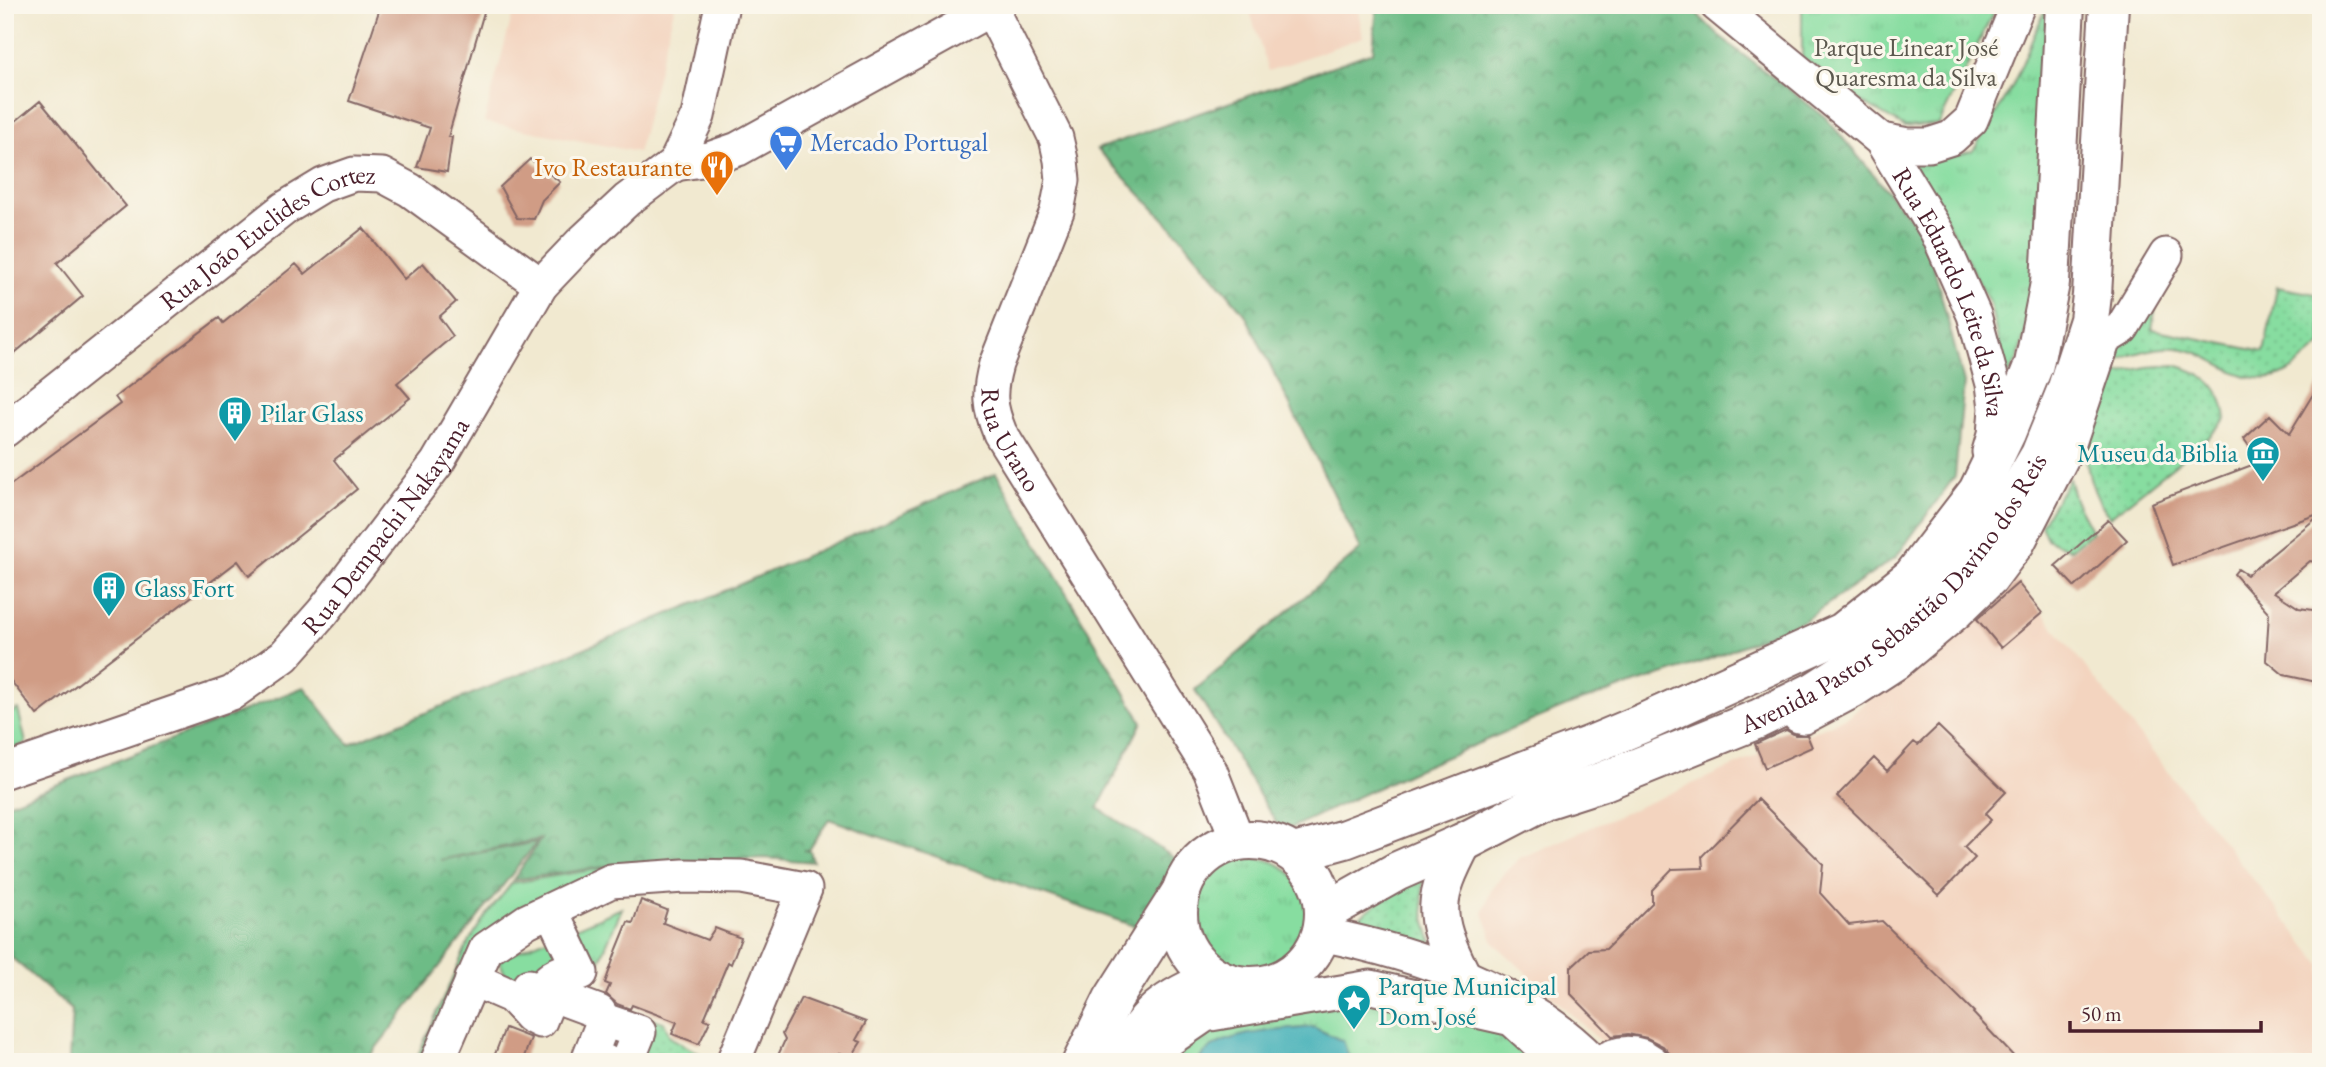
<svg xmlns="http://www.w3.org/2000/svg" width="2326" height="1067" font-family="'EB Garamond',serif">
<style>
.built{fill:#f3d4bf}
.grass{fill:url(#grass-dots);stroke:#687e66;stroke-width:2}
.forest{fill:url(#forest-crowns);stroke:#5c6e58;stroke-width:2}
.park{fill:url(#park-tufts);stroke:#687e66;stroke-width:2}
.garden{fill:#87dda0;stroke:#687e66;stroke-width:2}
.water{fill:#3daeb6;stroke:#446670;stroke-width:2}
.building{fill:#d09c85}
.lines{fill:none;stroke-linecap:round;stroke-linejoin:round}
.minor-casing{stroke:#846665;stroke-width:37}
.major-casing{stroke:#846665;stroke-width:42}
.minor{stroke:#fff;stroke-width:33}
.major{stroke:#fff;stroke-width:38}
.labels{text-anchor:middle;dominant-baseline:central;stroke-width:6;stroke-linejoin:round;paint-order:stroke}
.park-label{font-size:26px;fill:#5c584e;stroke:#fbf7ec}
.shop-label{font-size:26px;fill:#366cbe;stroke:#fbf7ec;text-anchor:start}
.food-label{font-size:26px;fill:#c56008;stroke:#fbf7ec;text-anchor:end}
.street-label{font-size:26px;fill:#4a1f2b;stroke:#fbf7ec}
.culture-label{font-size:26px;fill:#0d838f;stroke:#fbf7ec;text-anchor:start}
</style>
<defs>
<pattern id="grass-dots" width="8" height="8" patternUnits="userSpaceOnUse" patternTransform="scale(1.75)"><rect width="8" height="8" fill="#87dda0"/><path d="M2 2h.1M6 6h.1" fill="none" stroke="#76bd8a" stroke-width="1.8" stroke-linecap="round"/></pattern>
<pattern id="forest-crowns" width="20" height="18" patternUnits="userSpaceOnUse" patternTransform="scale(1.75)"><rect width="20" height="18" fill="#6dbc86"/><path d="M2 6a3 3 0 1 1 6 0M12 15a3 3 0 1 1 6 0" fill="none" stroke="#5c986e"/></pattern>
<pattern id="park-tufts" width="24" height="20" patternUnits="userSpaceOnUse" patternTransform="scale(1.75)"><rect width="24" height="20" fill="#87dda0"/><path d="M3 7l-1-3M5 7V3M7 7l1-3M15 17l-1-3M17 17v-4M19 17l1-3" fill="none" stroke="#76bd8a"/></pattern>
</defs>
<rect width="100%" height="100%" fill="#fbf7ec"/>
<filter id="ink" filterUnits="userSpaceOnUse"><feTurbulence type="fractalNoise" baseFrequency=".0143" numOctaves="2"/><feDisplacementMap in="SourceGraphic" scale="14" xChannelSelector="R" yChannelSelector="G"/><feConvolveMatrix kernelMatrix="1 2 1 2 8 2 1 2 1" color-interpolation-filters="sRGB"/></filter>
<filter id="wash" filterUnits="userSpaceOnUse"><feTurbulence type="fractalNoise" baseFrequency=".00686" numOctaves="4" result="noise"/><feDisplacementMap in="SourceGraphic" scale="28" xChannelSelector="R" yChannelSelector="G"/><feGaussianBlur stdDeviation="1.57" result="paint"/><feColorMatrix in="noise" values="0 0 0 0 0 0 0 0 0 0 0 0 0 0 0 0 0 1.4 0 .05"/><feComposite in="paint" operator="in"/></filter>
<g filter="url(#wash)">
<rect width="100%" height="100%" fill="#f1e9d0"/>
<path class="built" d="M515 5H675L638 152 484 122Z
M1248 5H1357L1363 37 1268 71Z
M2011 573 2321 965V1055L2314 1062H1623L1494 943 1483 913 1491 890 1504 873 1520 858 1850 716Z"/>
<path class="grass" d="M2162 268 2152 329 2264 352 2277 287 2321 295V345C2306 357 2290 376 2271 378 2242 382 2220 362 2195 352 2163 340 2128 355 2100 369Z
M2175 365C2206 373 2222 386 2226 419L2207 439 2110 517C2088 493 2085 454 2080 423L2105 377 2147 367Z
M2069 479 2075 500 2092 532 2070 550 2047 539 2041 525Z
M1425 873C1418 903 1426 923 1435 952L1353 922 1380 901Z
M651 1018 664 1022 670 1037 714 1062H679L657 1053 653 1062H640L643 1037Z"/>
<path class="forest" d="M1377 5H1688L1721 38 1825 117 1926 237 1964 383 1955 476 1896 557 1803 621 1702 662 1569 705 1411 772 1282 832 1195 690 1361 549 1245 314 1181 237 1097 149 1373 52Z
M996 473 1142 722 1098 808 1179 861 1137 927 829 819 809 850H803L810 851 813 862 764 858 611 866 513 880 541 839 440 860 537 842 365 1062H69L72 1010 5 952V805L304 687 349 744 720 593Z"/>
<path class="park" d="M1802 5H1997L1939 124 1905 127 1856 99 1802 57Z
M2047 5 2040 280 2017 361 2006 377 1990 304 1948 223 1906 155 1939 160 1973 151 2013 85Z
M18 709 26 743 5 753V716Z
M1196 914a56 56 0 1 1 112 0a56 56 0 1 1-112 0Z
M622 908 589 986 564 933Z
M1371 989 1511 1021 1558 1062H1159L1168 1042Z"/>
<path class="garden" d="M610 867 526 918 434 1062H415L467 945 484 918 512 883Z
M560 933 572 962 510 988 499 959Z"/>
<path class="water" d="M1313 1027 1343 1041 1351 1062H1198C1212 1031 1283 1030 1313 1027Z"/>
<g id="blocks">
<path class="building" d="M381 5H486L448 137H452L447 172 417 167 430 128 349 101Z
M40 101 126 206 57 263 83 296 5 361V130Z
M530 159 560 182 542 200 534 219 517 218 500 187Z
M363 228 404 279 423 263 456 302 439 317 453 336 397 383 410 398 334 460 357 489 249 576 238 561 37 715 5 673V489L120 404 115 397 219 318 223 323 296 264 305 274Z
M2321 381V513L2173 565 2151 503 2260 462 2244 439 2270 415 2289 434Z
M2321 514V563L2310 561 2274 592 2299 608 2321 611V683L2284 675 2266 660 2269 613 2234 574 2238 569 2247 575Z
M2108 520 2127 540 2075 587 2055 566Z
M2018 583 2042 613 2001 648 1977 619Z
M1938 726 2006 792 1985 814 1991 820 1964 847 1975 858 1939 895 1837 796 1874 758 1887 771 1914 742 1918 745Z
M1786 730 1795 735H1807L1812 747 1765 768 1755 744Z
M1758 799 1823 864 1820 893 1849 925 1882 921 1974 1012 1973 1013 2019 1062H1671L1669 1053 1663 1046 1647 1038 1628 1034 1612 1036 1571 994V967L1589 950 1606 949 1652 903V890L1672 869 1703 868 1702 856Z
M641 900 667 910 663 923 707 940 715 928 741 938 731 964 728 962 704 1019 710 1021 699 1044 672 1034 677 1022 632 1005 630 1009 617 1004 606 994 610 985 605 983 617 949 628 922 633 923Z
M801 998 866 1022 856 1040 861 1042 851 1058 839 1054 836 1062H775L785 1040 782 1034Z
M505 1028 531 1038 522 1062H492Z"/>
</g>
</g>
<g filter="url(#ink)">
<use href="#blocks" fill-opacity="0" stroke="#846665" stroke-width="2"/>
<g class="lines">
<g class="minor-casing">
<g id="minor">
<path id="s1" d="M1717 5 1881 140 1937 232 1974 315 1993 384 1996 408 1994 435 1989 452"/>
<path id="s2" d="M991 9 1056 138 1061 160 1063 180 1057 211 996 364C988 393 989 406 1000 433L1210 770 1238 841"/>
<path d="M1881 140 1908 145H1929L1951 138 1971 120 2018 5"/>
<path d="M675 164 709 159 738 149 998 5"/>
<path id="s3" d="M5 430 285 208 323 185 354 174 382 175 410 190 541 285"/>
<path d="M1799 716 1804 717 1853 691 1896 663 1958 611 1991 579 2018 543 2068 446 2104 339 2122 328 2166 255"/>
<path id="s4" d="M5 771 232 693 284 656 323 612 437 463 541 285 582 242 627 200 675 164 698 116 722 5"/>
<path d="M1321 934C1420 954 1521 988 1594 1062"/>
<path d="M472 979 511 996 521 1006"/>
<path d="M541 990C550 975 563 968 581 973L551 910"/>
<path d="M551 994 540 1021 530 1016 521 1006 529 986 599 1012 604 1020 639 1032 627 1062"/>
<path d="M604 1020 590 1055 606 1062"/>
<path d="M437 1062 486 949 527 921 611 881 684 876 741 877 805 889 733 1062"/>
<path d="M1157 1062 1167 1041 1205 1015 1371 987 1512 1019 1559 1062"/>
<path d="M1601 1062C1618 1051 1636 1050 1652 1062"/>
</g>
</g>
<g class="major-casing">
<g id="major">
<circle cx="1251" cy="913" r="73"/>
<path d="M1294 853 1345 839 1591 745 1641 724 1843 632 1912 577 1978 491 2006 433 2034 364 2050 283 2065 5"/>
<path id="s5" d="M1325 912 1398 871 1462 843 1545 800 1604 781 1758 719 1815 691 1868 657 1937 598 1958 577 2002 519 2040 455 2066 391 2089 320 2092 295 2109 5"/>
<path d="M1460 973C1431 915 1433 899 1462 843"/>
<path d="M1082 1062 1113 999 1181 892"/>
<path d="M1119 1062C1146 1013 1165 998 1217 978"/>
</g>
</g>
<use href="#minor" class="minor"/>
<use href="#major" class="major"/>
</g>
</g>
<defs>
<g id="supermarket-pin" transform="scale(1.75)"><path d="M0 17L-7.5 6A9.5 9.5 0 1 1 7.5 6Z" fill="#3f7fe0" stroke="#fbf7ec"/><path d="M-6-5.5h2.5l.6 2H6L4.5 2H-2.5L-4.4-4H-6ZM-1.5 3.2a1.3 1.3 0 1 0 .1 0ZM3 3.2a1.3 1.3 0 1 0 .1 0Z" fill="#fff"/></g>
<g id="restaurant-pin" transform="scale(1.75)"><path d="M0 17L-7.5 6A9.5 9.5 0 1 1 7.5 6Z" fill="#e8710a" stroke="#fbf7ec"/><path d="M-5-6h1v4h1v-4h1v4h1v-4h1v5L-1.5 .5V6h-2V.5L-5-1ZM5-6V6H3V1.5H1.5Q1.5-4 5-6Z" fill="#fff"/></g>
<g id="building-pin" transform="scale(1.75)"><path d="M0 17L-7.5 6A9.5 9.5 0 1 1 7.5 6Z" fill="#0f9aa8" stroke="#fbf7ec"/><path d="M-4-6H4V6H1V3H-1V6H-4ZM-2.5-4.3h1.7v1.8h-1.7ZM.8-4.3h1.7v1.8H.8ZM-2.5-1h1.7V.8h-1.7ZM.8-1h1.7V.8H.8Z" fill="#fff"/></g>
<g id="museum-pin" transform="scale(1.75)"><path d="M0 17L-7.5 6A9.5 9.5 0 1 1 7.5 6Z" fill="#0f9aa8" stroke="#fbf7ec"/><path d="M0-6L6-3V-2H-6V-3ZM-5-1h2V3h-2ZM-1-1h2V3h-2ZM3-1h2V3H3ZM-6 4H6V6H-6Z" fill="#fff"/></g>
<g id="sight-pin" transform="scale(1.75)"><path d="M0 17L-7.5 6A9.5 9.5 0 1 1 7.5 6Z" fill="#0f9aa8" stroke="#fbf7ec"/><path d="M0-6L1.8-2.2L6-1.7L2.9 1.2L3.7 5.4L0 3.3L-3.7 5.4L-2.9 1.2L-6-1.7L-1.8-2.2Z" fill="#fff"/></g>
</defs>
<g fill-rule="evenodd">
<use href="#supermarket-pin" x="786" y="142"/>
<use href="#restaurant-pin" x="717" y="167"/>
<use href="#building-pin" x="235" y="413"/>
<use href="#museum-pin" x="2263" y="453"/>
<use href="#building-pin" x="109" y="588"/>
<use href="#sight-pin" x="1354" y="1001"/>
</g>
<g class="labels">
<g class="park-label">
<text x="1906" y="47">Parque Linear José<tspan x="1906" dy="30">Quaresma da Silva</tspan></text>
</g>
<g class="shop-label">
<text x="810" y="142">Mercado Portugal</text>
</g>
<g class="food-label">
<text x="692" y="167">Ivo Restaurante</text>
</g>
<g class="street-label">
<text stroke="none"><textPath href="#s3" startOffset="329">Rua João Euclides Cortez</textPath></text>
<text stroke="none"><textPath href="#s1" startOffset="382">Rua Eduardo Leite da Silva</textPath></text>
<text stroke="none"><textPath href="#s2" startOffset="464">Rua Urano</textPath></text>
<text stroke="none"><textPath href="#s4" startOffset="469">Rua Dempachi Nakayama</textPath></text>
<text stroke="none"><textPath href="#s5" startOffset="663">Avenida Pastor Sebastião Davino dos Reis</textPath></text>
</g>
<g class="culture-label">
<text x="260" y="413">Pilar Glass</text>
<text x="2238" y="453" text-anchor="end">Museu da Biblia</text>
<text x="134" y="588">Glass Fort</text>
<text x="1378" y="986">Parque Municipal<tspan x="1378" dy="30">Dom José</tspan></text>
</g>
</g>
<rect width="2326" height="1067" fill="none" stroke="#fbf7ec" stroke-width="28"/>
<path d="M2070 1021v10h191v-10" fill="none" stroke="#4a1f2b" stroke-width="3.5"/>
<text x="2081" y="1021" font-size="21" fill="#4a1f2b" stroke="#fbf7ec" stroke-width="5" paint-order="stroke">50 m</text>
</svg>
